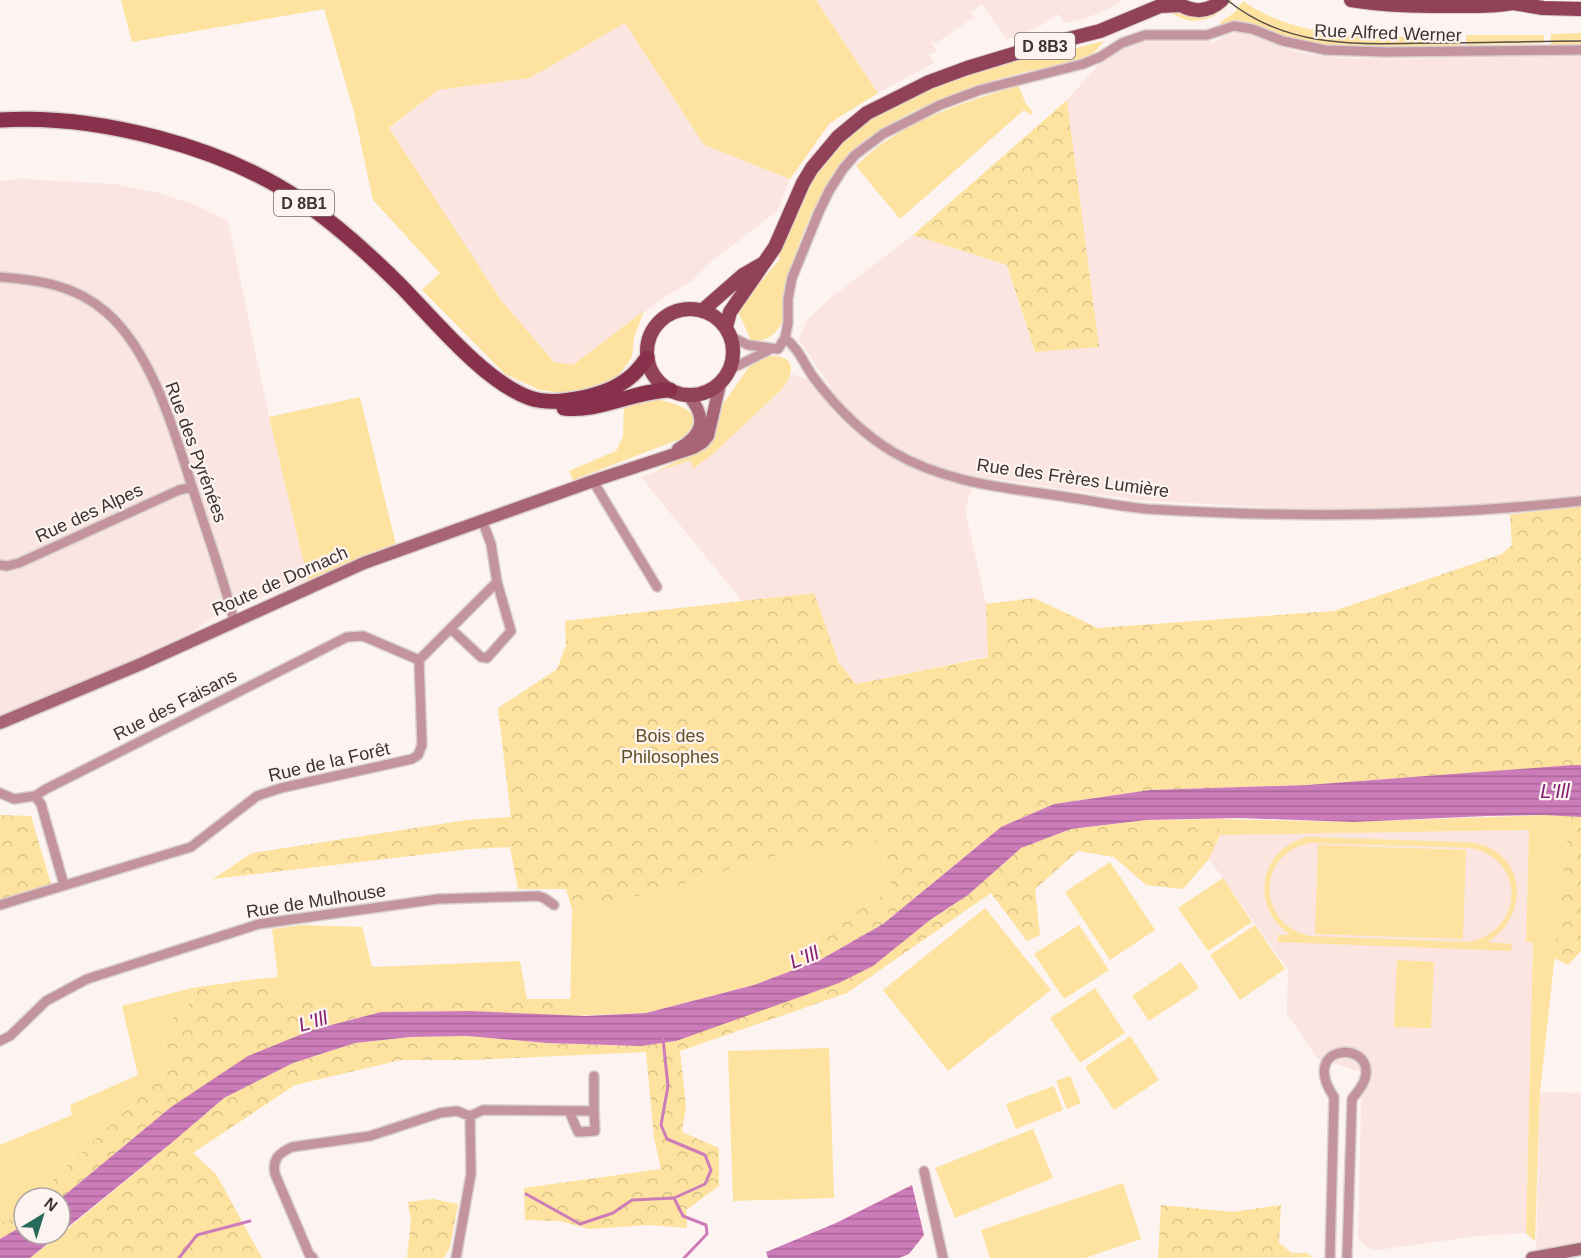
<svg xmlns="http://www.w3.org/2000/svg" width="1581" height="1258" font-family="Helvetica,sans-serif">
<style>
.built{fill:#fae5e0}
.grass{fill:#fde39f;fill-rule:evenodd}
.forest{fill:url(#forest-crowns)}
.water{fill:url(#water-rules)}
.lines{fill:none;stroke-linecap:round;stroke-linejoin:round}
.stream{stroke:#cd7cba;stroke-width:3}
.minor-casing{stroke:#dad0cd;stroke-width:12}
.secondary-casing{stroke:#dad0cd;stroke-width:15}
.primary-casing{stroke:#dad0cd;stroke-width:16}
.trunk-casing{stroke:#dad0cd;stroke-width:18}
.minor{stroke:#c3949e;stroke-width:9}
.secondary{stroke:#a76575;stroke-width:12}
.primary{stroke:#914258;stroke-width:14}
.trunk{stroke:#87314c;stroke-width:15}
.tram{stroke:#584e4b;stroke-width:1.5}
.labels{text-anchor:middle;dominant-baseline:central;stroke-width:4.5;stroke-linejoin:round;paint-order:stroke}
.shield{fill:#fdf3f0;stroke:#776d6a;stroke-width:1.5}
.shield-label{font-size:16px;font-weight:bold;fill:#3d3330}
.street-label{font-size:18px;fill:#3d3330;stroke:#fdf3f0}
.park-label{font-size:18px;fill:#605026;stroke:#fdf3f0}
.water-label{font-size:20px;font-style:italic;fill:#832272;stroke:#fdf3f0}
</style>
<defs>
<pattern id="forest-crowns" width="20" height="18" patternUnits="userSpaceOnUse" patternTransform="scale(1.5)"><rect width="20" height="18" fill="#fde39f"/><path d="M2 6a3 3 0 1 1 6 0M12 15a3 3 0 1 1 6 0" fill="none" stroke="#dac389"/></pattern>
<pattern id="water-rules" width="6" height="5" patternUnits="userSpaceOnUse" patternTransform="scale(1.5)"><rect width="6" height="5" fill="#cd7cba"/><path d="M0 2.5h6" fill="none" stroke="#a86698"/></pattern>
</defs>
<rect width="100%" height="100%" fill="#fdf3f0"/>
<path class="built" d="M816 0H1123L1111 8 1084 19 1064 23 1058 14 1042 25 1007 40 982 4 971 12 974 17 935 44 933 41 931 43 937 51 929 55 934 63 878 93Z
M625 23 704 145 790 179 777 211 712 261 692 281 666 296 573 365 554 362 501 300 389 129 438 90 530 78Z
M1240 32 1297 52 1338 58 1418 59 1443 57 1581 56V505L1510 515 1312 510 1138 500 976 476 965 509 986 604 988 656 855 684 839 663 814 593 742 601 641 477 691 460 694 469 715 451 782 389 791 374 831 387 799 340 807 320 828 300 913 235 1007 265 1035 352 1099 347 1067 100 1101 62 1123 47 1150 39 1198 40 1213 42 1228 35Z
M22 179 114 184 159 193 193 204 228 221 269 417 308 580 217 615 170 647 0 716V181Z
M1529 830 1526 942H1533L1526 1233 1477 1236 1377 1250 1366 1247 1358 1238 1362 1072 1318 1059 1287 1014 1288 970 1209 859 1220 835Z
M1540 1092 1581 1093V1255L1536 1258Z"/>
<path class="grass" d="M121 0H816L878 93 830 123 790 179 704 145 625 23 530 78 438 90 389 128 501 300 554 362 573 365 644 311 634 338 632 357 620 374 610 383 569 394 540 390 505 374 422 290 440 273 373 200 354 112 324 9 132 42Z
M1226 0H1232C1216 22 1187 29 1166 8Z
M1243 1C1306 45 1387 36 1460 36L1461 49 1338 48 1311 44 1271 34 1249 24 1231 23 1222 26 1220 22 1234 13Z
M1581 33V47H1551V34Z
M1466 35H1544V43L1466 45Z
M1104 41C1099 46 1094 54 1088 57 1070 67 1037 68 1017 74 965 87 878 119 844 161 816 195 798 242 786 284 782 295 785 313 783 320 778 334 765 343 751 340L739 314 740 307 780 259 779 256C793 229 800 199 817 173 862 103 953 77 1029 55L1032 59Z
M1017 86 1019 87 1026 104 1033 112 1030 115 1024 110 900 219 856 166C898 123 961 103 1017 86Z
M770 356C797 355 794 373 782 389L715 452 693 469 691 460 655 472 697 451 721 407 748 368 754 363Z
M360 397 396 545 308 580 269 417Z
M660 400C680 405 706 412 688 436L573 480 569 471 616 451 623 437 624 405 646 401Z
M1544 815 1570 816 1540 1092 1535 1241 1526 1233 1533 942H1526L1529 830 1220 835 1219 819 1354 822Z
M1307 837 1466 842C1524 846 1534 912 1488 942L1512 944 1511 951 1278 942V935H1290C1250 907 1258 849 1307 837ZM1310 843 1470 848C1526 858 1525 931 1469 942L1311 936C1257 926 1255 854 1310 843Z
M882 841 892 889 811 941 820 960 754 985 646 1013 570 1016 572 909 653 893 773 856Z
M1318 845 1466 850 1463 939 1315 934Z
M1110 862 1155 930 1110 960 1065 892Z
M1223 878 1252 922 1208 951 1178 908Z
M985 908 1051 990 948 1071 883 990Z
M302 925 362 927 372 967 520 961 527 1000 284 999 248 980 278 977 272 929Z
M1079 925 1109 970 1064 999 1034 954Z
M1255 925 1285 969 1240 1000 1210 955Z
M1397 960 1434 962 1431 1028 1394 1027Z
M1181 962 1199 988 1149 1021 1132 996Z
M192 988 193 1000 161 1029 169 1070 33 1198H24V1207L13 1218 0 1224V1145L72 1115 70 1105 138 1075 122 1006Z
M1095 988 1125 1033 1080 1063 1050 1018Z
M1130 1036 1159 1080 1114 1110 1085 1067Z
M829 1048 834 1198 733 1201 728 1051Z
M1070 1076 1081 1103 1067 1109 1056 1081Z
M1054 1086 1063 1110 1016 1129 1006 1104Z
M1033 1129 1053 1178 955 1218 935 1168Z
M1123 1183 1141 1239 1085 1258H990L981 1230Z
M65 1231 85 1258H30Z"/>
<path class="forest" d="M1067 100 1099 347 1035 352 1007 265 913 235Z
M1581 505V765L1307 785 1150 790 1054 804 1001 827 883 924 820 960 811 941 892 889 882 841 773 856 653 893 572 909 566 889H518L510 847 471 849 213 879 252 853 467 820 511 817 498 708 557 669 566 645 565 621 814 593 839 663 856 684 988 657 986 604 1034 598 1098 628 1334 611 1502 554 1512 545 1510 515Z
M0 815 31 816 51 884 0 900Z
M1570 816 1581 817V951L1568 965 1554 958Z
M1219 819 1220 835 1209 859 1183 889 1146 885 1114 857 1078 851 1035 889 1040 935 1027 941 991 893 847 993 680 1051 686 1106 682 1132 719 1148V1186L686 1210 687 1228 649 1225 589 1229 560 1221 525 1220 524 1188 661 1169 654 1138 646 1052 470 1060H401L295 1085 193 1153 216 1174 262 1258H85L65 1231 175 1140 224 1098 293 1063 355 1043 411 1037 467 1036 547 1043 640 1046 676 1041 930 920 968 895 1021 848 1071 829 1146 820Z
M248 980 284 999H571L570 1016 470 1011 381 1012 312 1030 171 1107 60 1199 33 1198 169 1070 161 1029 193 1000 192 988Z
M433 1199 458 1204 450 1247 444 1258H407L411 1220 408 1202Z
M1161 1205 1233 1212 1281 1205 1279 1243 1292 1253H1307L1313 1257 1158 1258Z
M24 1207V1225L0 1239V1224L13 1218Z"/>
<path class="water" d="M1573 765H1581V817L1544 815 1487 816 1354 822 1239 818 1146 820 1071 829 1021 848 968 895 930 920 873 966 839 983 676 1041 641 1046 547 1043 467 1036 411 1037 355 1043 293 1063 224 1098 175 1140 30 1258H0V1239L24 1225V1234H60V1199L171 1107 248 1056 312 1030 381 1012 470 1011 585 1016 646 1013 754 985 820 960 883 924 1001 827 1054 804 1150 790 1307 785Z
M912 1185 924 1235 909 1254 899 1258H768L766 1252 836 1223Z"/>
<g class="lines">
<path class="stream" d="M526 1194 580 1224 613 1213 632 1200 674 1198 705 1184 711 1170 705 1155 667 1139 661 1125 668 1086 663 1039
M674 1198 683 1216 706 1225 707 1234 684 1258
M179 1258 197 1235 250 1221"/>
<g class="minor-casing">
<path id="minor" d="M0 277C39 280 75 285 106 312 154 353 177 441 196 499 209 540 224 580 234 621
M732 337 748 345 778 349 785 338C799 349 804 364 814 378 836 407 861 433 893 452 942 481 998 487 1053 495 1084 499 1116 506 1147 509 1292 518 1437 517 1581 501
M785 338 788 323V299L792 278 818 214 829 191 843 169 855 155 883 134 940 105 980 90 1083 64 1100 57 1122 43 1145 35H1207L1234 26 1252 29 1283 41 1325 50 1386 52 1581 50
M731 369 771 349
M593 481 657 587
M0 565 7 566 19 563 179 490 192 487
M451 629 481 657 487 658 511 631 497 582 491 544 482 520
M419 660 497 582
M0 793 14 799 35 796
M64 885 41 804 35 796 46 789 347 637 363 636 419 660
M0 905 191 847 257 796 281 788 412 759 418 755 422 745 419 660
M0 1041 10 1036 46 1001 87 979 259 924 438 899 538 896 544 898 554 905
M594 1111V1076
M924 1171 943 1258
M313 1258 309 1254 275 1174C272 1159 279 1153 292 1147L370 1136 440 1113 457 1111 470 1116 483 1110 594 1111 595 1131 578 1132 569 1111
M456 1258 471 1174 470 1116
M1330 1258 1334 1097C1299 1046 1369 1039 1366 1074 1365 1084 1358 1091 1352 1099L1347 1258"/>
</g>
<g class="secondary-casing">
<path id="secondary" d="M678 449C703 435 708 418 688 395
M0 723 141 664 364 563 593 481 693 448 703 442 708 436 720 384
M1532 1258 1581 1249"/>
</g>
<g class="primary-casing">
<path id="primary" d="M1174 0C1189 13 1207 14 1222 0
M1351 0C1386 6 1422 6 1458 6 1480 6 1502 7 1523 0
M1513 3 1543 8 1581 9
M647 352a43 43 0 1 1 86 0a43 43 0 1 1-86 0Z
M703 310 743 275 762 264
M726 327 730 312 775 247 803 183 812 168 838 137 867 113 929 82 967 68 1033 48 1100 31 1160 6 1180 5"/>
</g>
<g class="trunk-casing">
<path id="trunk" d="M0 120C96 114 222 146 302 201 338 226 370 255 401 286 435 321 485 382 530 398 557 407 607 396 629 378 636 373 642 365 647 358
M564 408C600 412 633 391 670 390"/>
</g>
<use href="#minor" class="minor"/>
<use href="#secondary" class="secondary"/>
<use href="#primary" class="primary"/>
<use href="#trunk" class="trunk"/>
<path class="tram" d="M1227 0C1289 50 1359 44 1434 43 1483 43 1532 41 1581 41"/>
</g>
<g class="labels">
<g class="shield">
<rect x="1015" y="33" width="60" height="26" rx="4.5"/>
<rect x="274" y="190" width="60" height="26" rx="4.5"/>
</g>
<g class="shield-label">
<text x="1045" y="46">D 8B3</text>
<text x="304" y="203">D 8B1</text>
</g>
<g class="street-label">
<text transform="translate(1388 33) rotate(2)">Rue Alfred Werner</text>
<text transform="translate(196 452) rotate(70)">Rue des Pyrénées</text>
<text transform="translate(1073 478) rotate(8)">Rue des Frères Lumière</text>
<text transform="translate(89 513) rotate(-25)">Rue des Alpes</text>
<text transform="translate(280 581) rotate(-24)">Route de Dornach</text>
<text transform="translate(175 705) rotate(-27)">Rue des Faisans</text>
<text transform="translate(329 762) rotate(-13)">Rue de la Forêt</text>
<text transform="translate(316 901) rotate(-9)">Rue de Mulhouse</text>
</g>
<g class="park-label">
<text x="670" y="736">Bois des<tspan x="670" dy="21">Philosophes</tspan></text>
</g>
<g class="water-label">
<text x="1555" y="791">L'Ill</text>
<text transform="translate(804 957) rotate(-22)">L'Ill</text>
<text transform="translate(313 1021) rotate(-17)">L'Ill</text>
</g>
</g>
<g transform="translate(42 1216) rotate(38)"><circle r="28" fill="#fdf3f0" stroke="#b0a6a3" stroke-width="1.5"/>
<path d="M0-4.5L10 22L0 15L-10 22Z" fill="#286a5a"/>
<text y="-9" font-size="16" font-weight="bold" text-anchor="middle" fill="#3d3330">N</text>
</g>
</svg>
